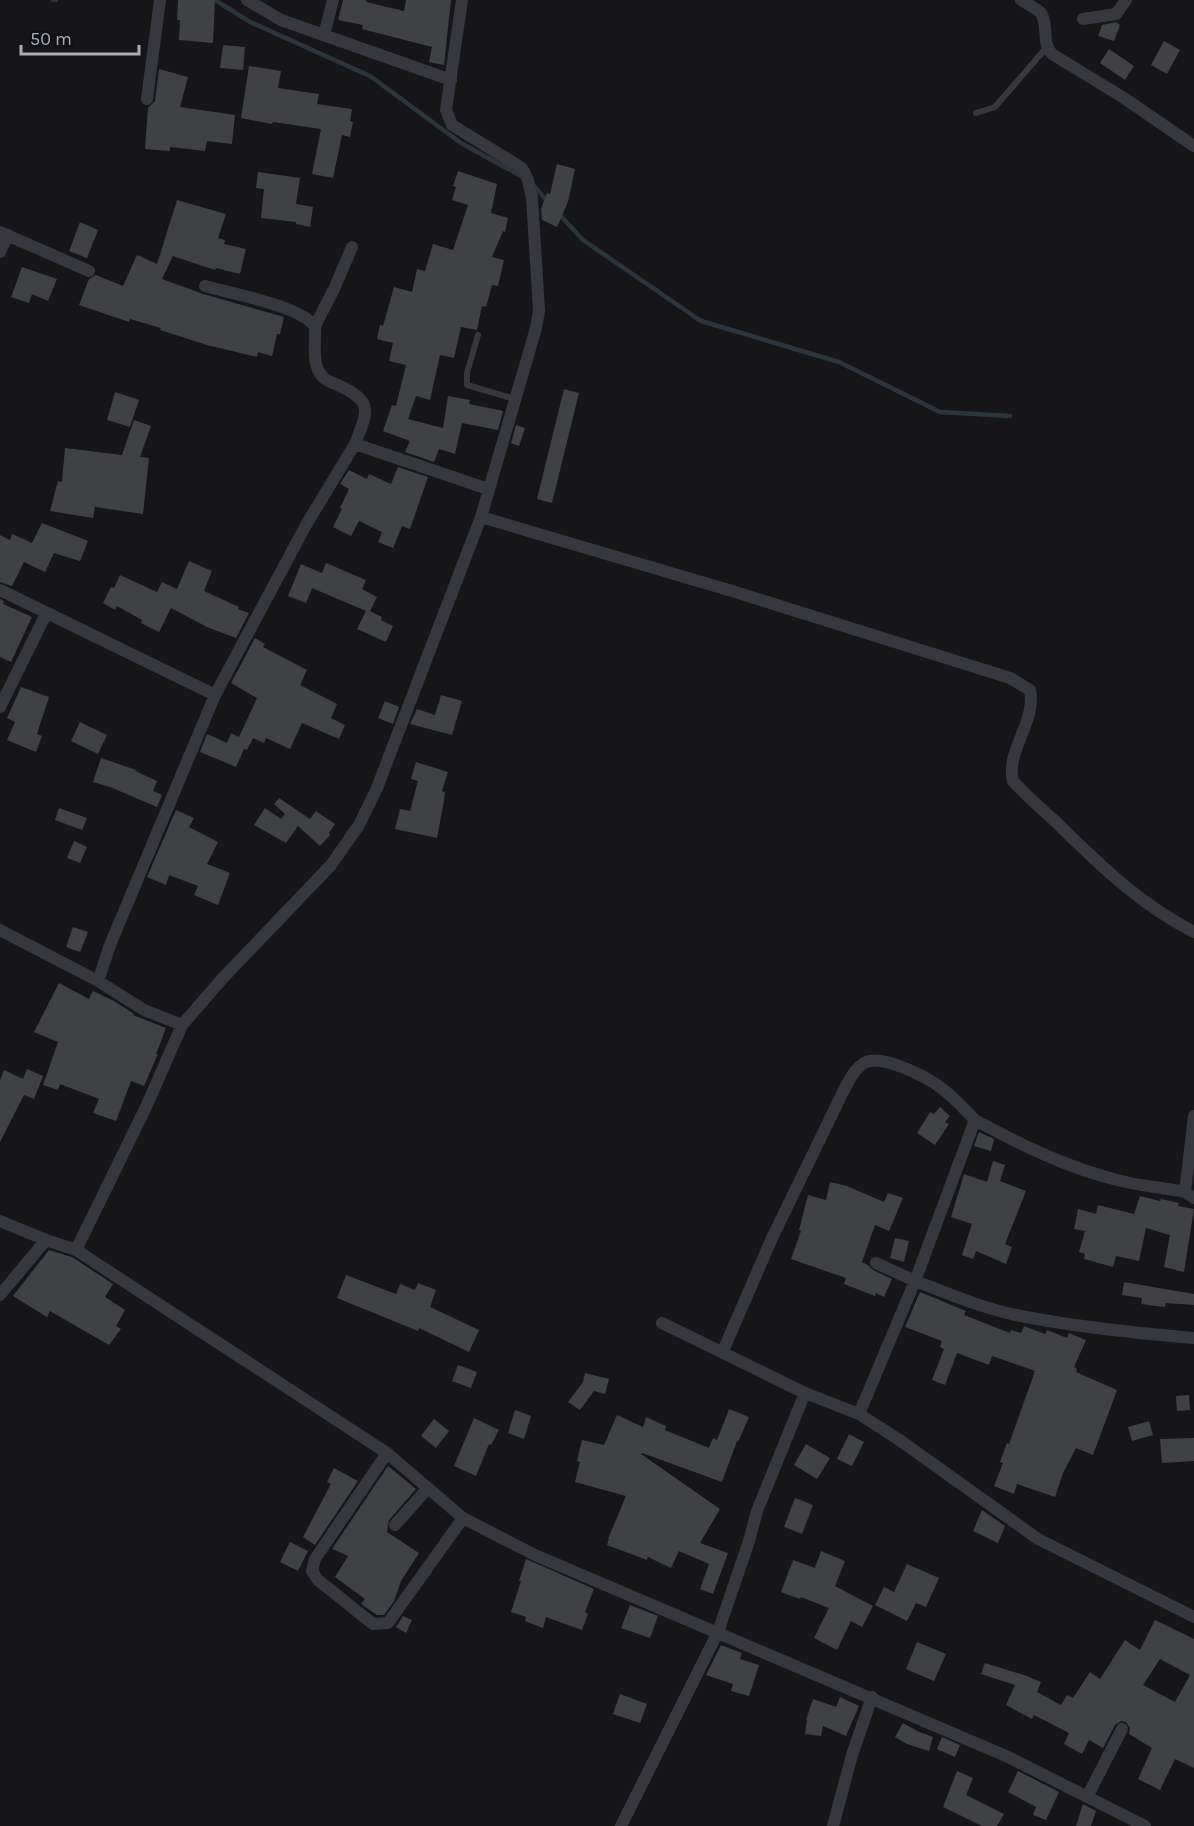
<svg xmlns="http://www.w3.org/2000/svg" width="1194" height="1826" font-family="Karla,sans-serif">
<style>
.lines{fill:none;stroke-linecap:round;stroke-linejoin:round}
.stream{stroke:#2c353c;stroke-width:4.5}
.building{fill:#404145;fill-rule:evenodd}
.service{stroke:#37383d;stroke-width:6}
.minor{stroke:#37383d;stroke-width:12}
</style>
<rect width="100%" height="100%" fill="#161618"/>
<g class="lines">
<path class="stream" d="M53 0H56
M215 0 250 22 370 76 461 143 523 177
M532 184 549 203
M558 213 583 240 701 321 839 362 940 412 1010 416"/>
</g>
<path class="building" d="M178 0H215L213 43 179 40 180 20H177Z
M343 0H366V2L404 11 406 0H451L444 65 429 62 432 47 362 29 363 25 338 20Z
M1116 22 1120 25 1114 41 1098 36 1102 25Z
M1164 41 1180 50 1167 74 1151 65Z
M223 45 245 47 243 70 220 68Z
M1109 49 1134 66 1125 80 1100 63Z
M249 66 281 71 278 88 319 94 317 104 352 109 350 121 353 122 350 137 342 135 333 178 312 174 321 129 273 122 272 124 241 118Z
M159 69 188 77 180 107 235 115 232 144 207 141 205 151 170 147V151L145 149 148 108 155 101Z
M557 164 575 169 568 202 557 227 542 220 541 209 547 193 550 194Z
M458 171 497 184 491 213 508 218 505 232 503 231 492 257 504 260 498 286 492 285 486 307 482 306 477 330 461 327 454 358 440 355 430 400 416 396 408 419 443 428 448 396 470 400 469 404 503 411 498 430 462 423 455 454 439 449 434 462 405 452 410 441 383 431 392 405 396 406 406 365 389 361 393 343 377 339 380 325 383 326 394 287 412 292 417 269 425 271 433 244 453 250 468 205 452 200 456 187 453 186Z
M258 172 300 178 296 204 313 207 310 227 296 224V222L261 218 264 189 256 188Z
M177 200 226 214 218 238 225 240 224 244 246 249 240 274 216 268 215 270 173 256 162 279 203 294 284 317 280 334H277L272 356 258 352 257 357 207 345 160 330 161 328 130 319 129 322 79 305 89 279 96 275 123 286 137 255 157 264Z
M80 222 98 230 87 258 69 251Z
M22 267 57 279 48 301 32 294 29 303 11 297Z
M564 389 579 393 552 503 537 499Z
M115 392 139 400 130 427 107 420Z
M134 420 151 426 140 457 149 458 143 514 95 507 93 518 50 511 58 481 62 482 65 448 122 455Z
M516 425 525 428 519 446 511 443Z
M398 467 428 477 410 529 402 526 393 548 378 542 382 532 359 521 351 536 333 527 342 509 340 508 349 489 340 484 349 470 367 479 369 474 391 484Z
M42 523 88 541 80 561 54 553 45 572 24 562 12 586 0 582V535L10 540 12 534 32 543Z
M189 561 212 571 204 591 239 607 238 609 249 613 236 638 207 627 171 608 159 632 141 623 142 620 117 606 115 610 103 603 111 587 114 588 120 575 157 592 162 582 177 589Z
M326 563 366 580 362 589 377 597 370 611 382 617 381 620 393 626 386 642 357 629 366 611 312 588 306 603 288 596 301 564 322 573Z
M0 599 4 601 3 604 32 617 11 662 0 657Z
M255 638 265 644 263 647 307 670 300 685 337 704 331 718 345 725 339 739 302 723 290 749 266 738 264 743 253 738 247 750 244 749 236 767 200 752 207 734 227 743 231 733 239 737 257 698 231 683Z
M21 687 49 697 37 734 42 736 36 752 7 740 15 722 7 718Z
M441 695 462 701 452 735 410 724 417 709 435 715Z
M385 701 399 707 393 724 378 718Z
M80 722 107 735 98 754 71 741Z
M101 758 136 770 135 771 157 781 153 791 162 795 157 807 110 787 93 782Z
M416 762 448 772 442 791 445 792 444 801 437 838 395 829 400 809 410 811 418 781 411 779Z
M279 798 310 819 316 811 335 824 329 833 330 835 320 846 298 826 286 843 254 825 265 808 281 819 285 814 274 804Z
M59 808 87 818 82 830 55 820Z
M176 810 194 818 189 827 218 842 207 864 230 873 218 905 194 895 198 886 169 875 166 885 147 877Z
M74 841 87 847 80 863 67 858Z
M73 927 88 932 80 952 66 947Z
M59 983 89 999 93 991 114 1001 134 1014 133 1015 166 1028 156 1054H158L144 1086 131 1081 116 1121 93 1113 99 1099 60 1084 58 1090 43 1085 58 1042 34 1032Z
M27 1069 43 1076 34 1099 24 1095 0 1142V1080L4 1070 23 1079Z
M940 1107 950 1116 945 1122 949 1124 935 1145 917 1133 930 1112 934 1114Z
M979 1132 994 1139 991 1151 974 1146Z
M993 1161 1005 1165 1000 1181 1026 1191 1005 1244 1012 1247 1006 1264 976 1251 973 1259 962 1255 972 1224 951 1217 964 1174 987 1182Z
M830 1182 847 1186 884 1202 888 1193 903 1198 889 1231 875 1225 862 1262 868 1265 873 1270 892 1279 884 1297 876 1293 875 1296 844 1284 846 1278 791 1259 801 1231 799 1230 808 1195 826 1200Z
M1140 1196 1160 1201 1161 1199 1179 1203 1178 1206 1194 1209 1184 1272 1164 1267 1170 1235 1146 1228 1139 1261 1116 1256 1113 1267 1084 1259 1085 1254 1079 1252 1085 1231 1074 1229 1078 1209 1096 1214 1098 1205 1134 1214Z
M895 1238 909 1241 904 1262 890 1258Z
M49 1250 72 1257 113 1284 105 1297 125 1310 116 1326 121 1329 109 1345 50 1311 47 1317 13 1296Z
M346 1275 396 1294 400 1284 415 1290 418 1283 436 1290 430 1307 479 1330 469 1352 419 1328 418 1331 337 1298Z
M1124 1282 1194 1294V1305L1166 1303 1165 1307 1141 1304 1142 1298 1122 1295Z
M920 1292 966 1311 964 1315 1010 1333 1011 1330 1021 1333 1024 1326 1045 1334 1047 1330 1067 1338 1069 1333 1086 1340 1074 1367 1077 1369 1076 1372 1117 1390 1093 1455 1076 1448 1063 1473 1055 1497 1017 1484 1014 1494 994 1486 1003 1463 1000 1462 1007 1443 1009 1444 1035 1371 992 1356 989 1365 957 1353 945 1385 932 1380 944 1349 940 1347 942 1341 905 1327Z
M458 1365 477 1372 471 1388 452 1381Z
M585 1373 609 1379 605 1394 594 1391 580 1410 568 1402 583 1382Z
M1189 1395 1190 1410 1177 1411 1176 1396Z
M729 1409 749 1417 738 1442 737 1441 722 1482 642 1453 641 1454 720 1509 700 1543 728 1553 713 1594 700 1589 709 1564 679 1551 671 1568 648 1557 647 1560 607 1545 609 1539H608L626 1496 575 1482 580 1462 577 1461 582 1440 604 1445 617 1415 643 1427 646 1417 666 1426 665 1430 709 1448 713 1438 717 1440Z
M515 1410 531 1416 524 1439 508 1433Z
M474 1418 499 1430 491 1445 489 1444 476 1476 454 1466Z
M434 1419 449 1431 436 1448 421 1436Z
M1149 1421 1153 1435 1132 1441 1128 1427Z
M849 1434 864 1442 852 1466 837 1459Z
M1194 1438V1461L1162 1463 1160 1439Z
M806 1444 830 1458 817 1479 794 1465Z
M388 1466 416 1489 389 1520 387 1532 419 1553 401 1581 394 1601 384 1615H377L361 1604 365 1599 335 1577 348 1556 332 1549Z
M334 1468 358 1481 315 1545 303 1537 331 1484 327 1482Z
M795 1498 813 1505 802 1534 784 1527Z
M982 1510 1005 1526 998 1543 973 1531Z
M290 1542 308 1551 298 1571 280 1562Z
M821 1551 845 1561 835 1586 873 1606 862 1627 851 1621 837 1650 814 1638 829 1608 801 1597 800 1599 781 1592 793 1560 815 1568Z
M526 1559 594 1589 585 1612 588 1614 582 1630 546 1617 543 1628 525 1621 526 1617 511 1612 521 1581H519Z
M907 1564 939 1578 926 1607 916 1603 907 1621 875 1605 884 1587 894 1592Z
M630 1605 658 1616 650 1638 621 1628Z
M403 1616 412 1620 406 1633 396 1627Z
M1155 1620 1194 1639V1768L1175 1759 1160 1790 1138 1779 1152 1748 1129 1734 1130 1728 1126 1722 1121 1721 1115 1725 1103 1748 1089 1740 1082 1754 1064 1744 1069 1733 1034 1715 1032 1719 1006 1705 1015 1685 981 1674 985 1663 1027 1676 1041 1682 1037 1692 1061 1705 1067 1695 1073 1698 1090 1672 1100 1679 1125 1640 1140 1650ZM1160 1659 1190 1675 1175 1702 1143 1685Z
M917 1642 946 1654 934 1681 906 1669Z
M721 1645 742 1653 740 1659 759 1665 749 1696 731 1691 733 1684 706 1675Z
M620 1694 647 1704 640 1723 613 1714Z
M840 1697 859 1706 846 1736 823 1726 821 1736 805 1734 807 1720H806L813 1699 836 1707Z
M903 1723 917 1731 933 1737 929 1751 907 1744 895 1737Z
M942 1737 960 1745 955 1757 937 1749Z
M957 1771 973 1778 966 1795 1004 1814 997 1826H982L943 1807Z
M1018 1771 1059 1792 1046 1820 1033 1815 1036 1807 1008 1792Z
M1083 1804 1096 1811 1091 1826H1076Z"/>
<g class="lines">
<path class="service" d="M976 113 995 107 1046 48
M478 335 467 373V385L515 399"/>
<path class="minor" d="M247 0 281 20 451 80
M1021 0C1027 4 1036 8 1041 13 1049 26 1041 42 1052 54L1124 98 1194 146
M1083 19 1116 14 1126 0
M324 35 333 0
M147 99 160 0
M0 232 89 271
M0 252 8 235
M205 286C233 294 297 305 315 326 316 342 311 363 322 376 326 381 332 383 338 385 374 402 368 410 355 444
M315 326 334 289 352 247
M481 517 732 591 1010 678 1030 690C1037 721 1005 752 1013 781 1026 796 1042 809 1057 823 1099 864 1140 905 1194 932
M0 590 215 695
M0 707 46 614
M0 930 98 981
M182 1025 144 1010 98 981 110 945 215 695 306 525 355 444 488 489
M1185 1192 1194 1116
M1194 1198 1185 1192C1164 1188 1142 1186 1121 1181 1070 1169 1021 1145 975 1120L915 1281C948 1293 981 1308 1016 1315 1074 1327 1135 1333 1194 1338
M0 1221 46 1240 76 1250 387 1453 463 1518 535 1555 1006 1756 1145 1826
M76 1250 146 1107 182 1025 222 979 331 865 359 825 377 788 481 517 536 328 539 311 532 198 528 180 522 168 452 125 446 110 462 0
M0 1295 46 1240
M662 1323 805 1393 859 1414 898 1439 1038 1539 1194 1617
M723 1351 772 1238 842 1094C848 1083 853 1070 864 1063 881 1053 927 1077 941 1088 954 1097 964 1109 975 1120
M859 1414 915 1281 876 1263
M387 1453 315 1559 312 1571 318 1580 373 1624 388 1623 463 1518
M395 1525 428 1488
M1087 1797 1122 1729
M621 1826 718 1632 749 1541 757 1511 805 1393
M833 1826 852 1755 872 1697"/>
</g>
<path d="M21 45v9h118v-9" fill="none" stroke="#a8adb8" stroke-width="3"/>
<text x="30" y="45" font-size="18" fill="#a8adb8" stroke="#111113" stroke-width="4.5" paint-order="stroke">50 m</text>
</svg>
